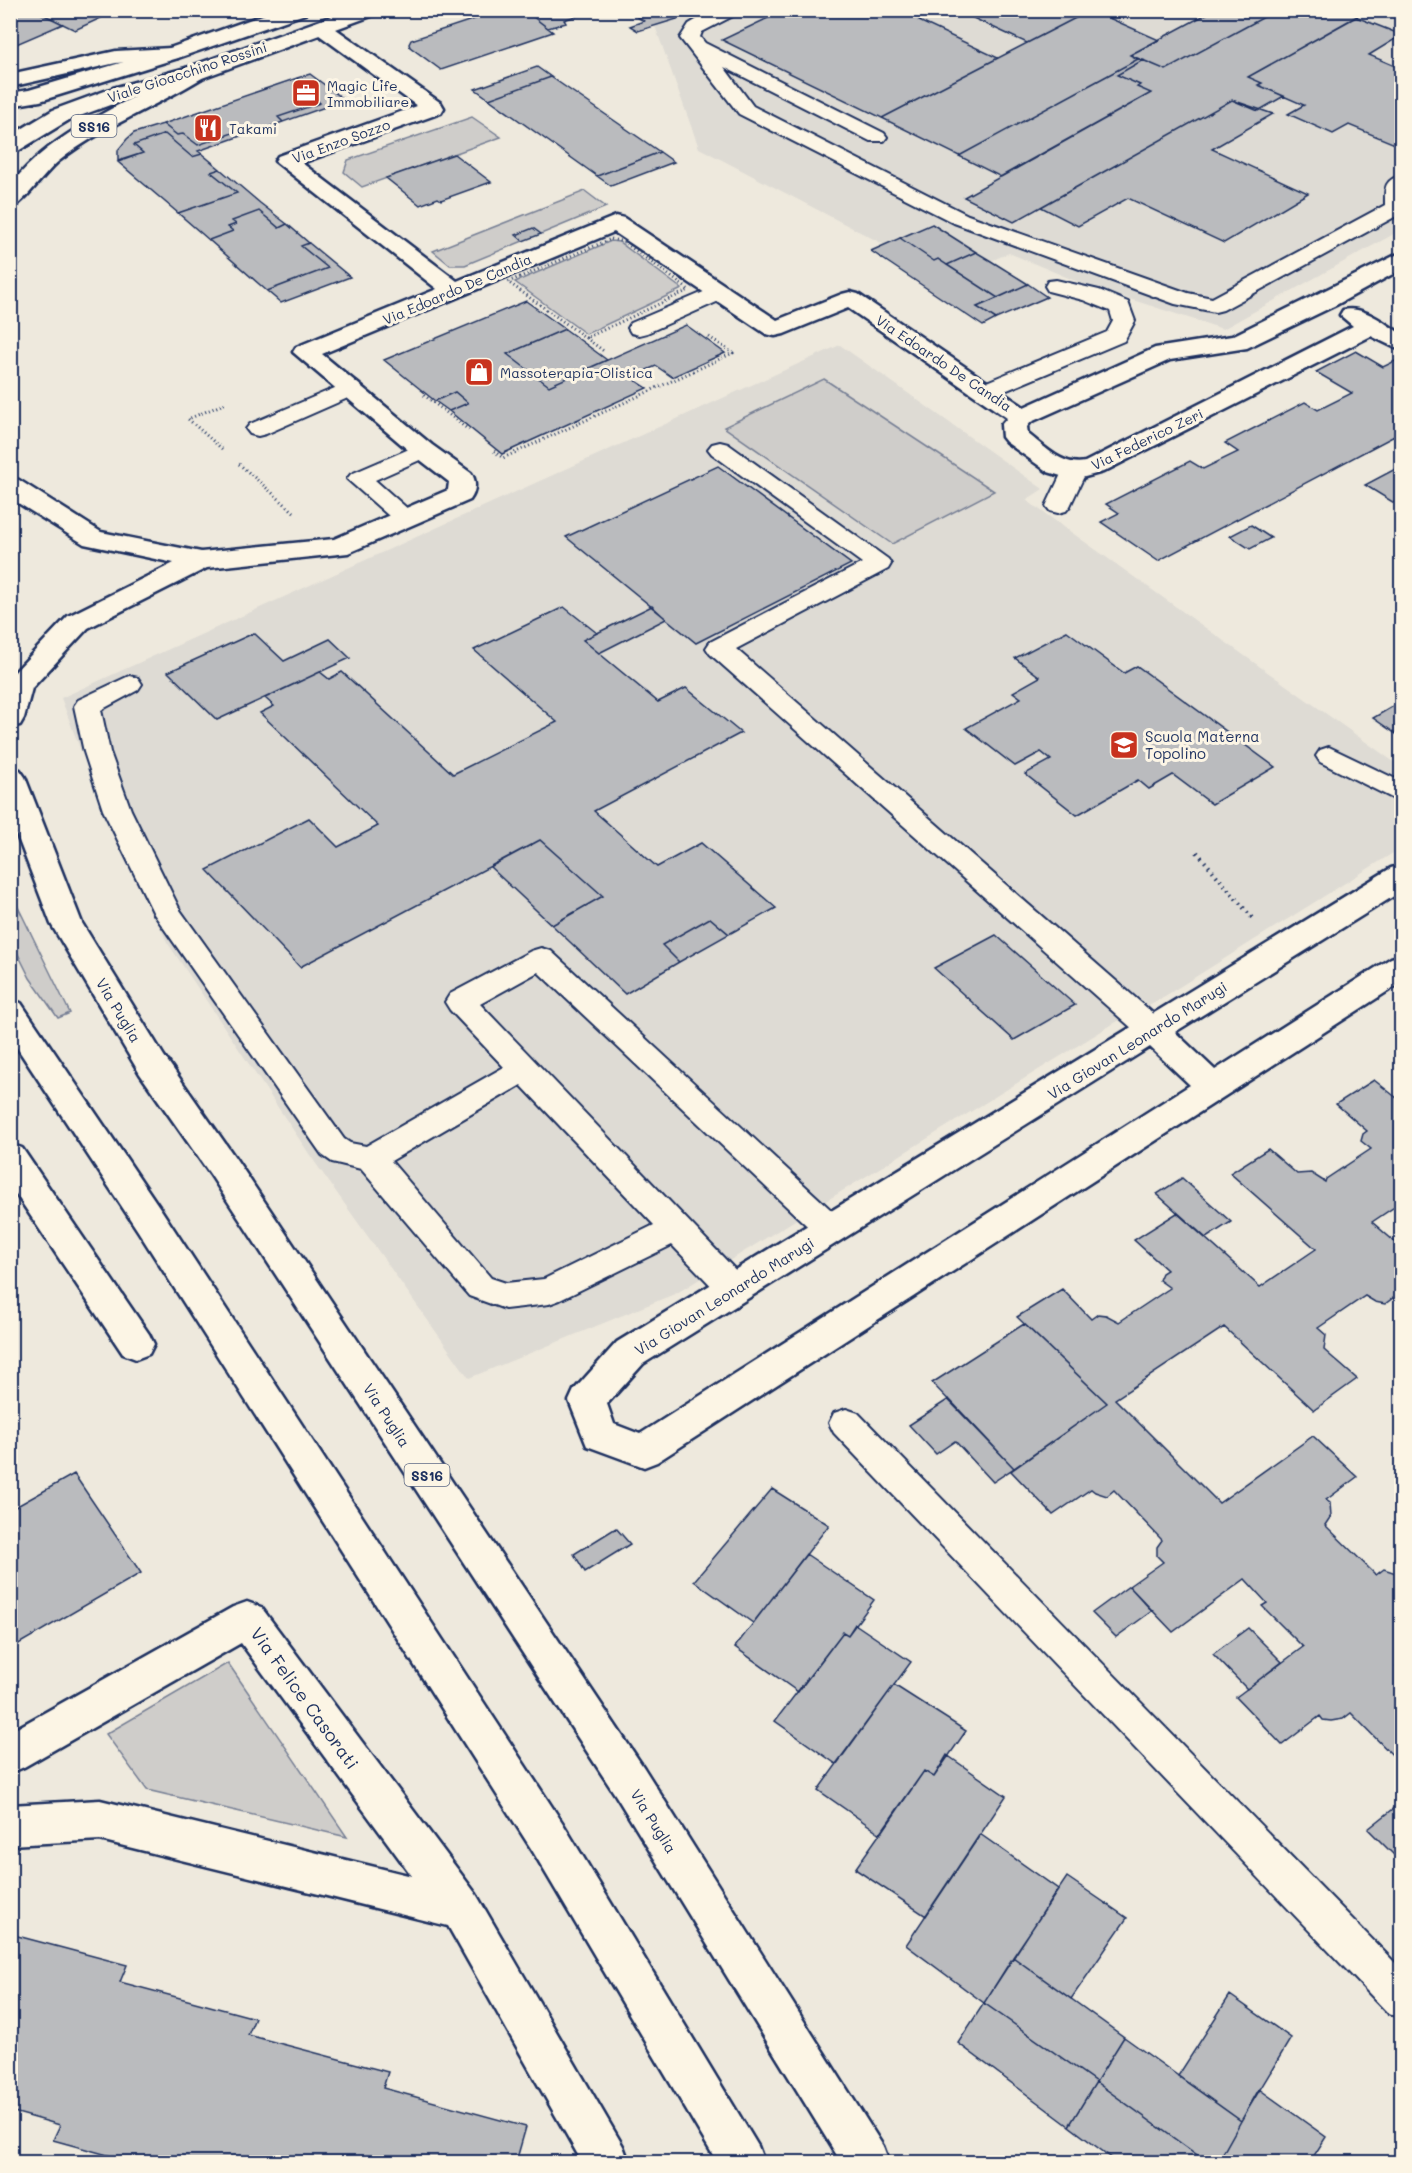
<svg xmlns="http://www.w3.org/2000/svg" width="1412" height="2173" font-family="Mali,sans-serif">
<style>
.built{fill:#dedbd4}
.green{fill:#cfcdca;stroke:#757e94;stroke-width:1.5}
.building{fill:#babbbe;stroke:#1b2f5e;stroke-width:1.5}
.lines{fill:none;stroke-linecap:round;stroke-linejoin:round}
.lane-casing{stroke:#1b2f5e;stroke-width:4}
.street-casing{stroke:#1b2f5e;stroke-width:5}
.secondary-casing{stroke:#1b2f5e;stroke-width:5}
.primary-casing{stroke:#1b2f5e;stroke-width:5}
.highway-casing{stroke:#1b2f5e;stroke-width:5}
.path-far1{stroke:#1b2f5e;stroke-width:3;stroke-dasharray:1 3;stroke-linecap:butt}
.path{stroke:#1b2f5e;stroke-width:4;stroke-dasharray:1.5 4.5;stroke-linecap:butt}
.lane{fill:#fcf5e5;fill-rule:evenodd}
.street{fill:#fcf5e5;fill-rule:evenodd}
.secondary{fill:#fcf5e5;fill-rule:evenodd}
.primary{fill:#fcf5e5;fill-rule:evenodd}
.highway{fill:#fcf5e5;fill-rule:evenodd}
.labels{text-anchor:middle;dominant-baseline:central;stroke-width:6;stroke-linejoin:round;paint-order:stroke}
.far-street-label{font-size:14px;fill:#1b2f5e;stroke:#fcf5e5}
.far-poi-label{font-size:14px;fill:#1b2f5e;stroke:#fcf5e5;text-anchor:start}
.shield{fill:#fcf5e5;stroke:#5e6a86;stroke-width:1.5}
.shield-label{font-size:14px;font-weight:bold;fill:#1b2f5e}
.poi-label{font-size:15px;fill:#1b2f5e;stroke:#fcf5e5;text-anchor:start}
.street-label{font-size:15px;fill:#1b2f5e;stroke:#fcf5e5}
.near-street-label{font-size:18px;fill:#1b2f5e;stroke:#fcf5e5}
</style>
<rect width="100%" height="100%" fill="#eee9dd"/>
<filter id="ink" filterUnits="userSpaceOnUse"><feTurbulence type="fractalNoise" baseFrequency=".0167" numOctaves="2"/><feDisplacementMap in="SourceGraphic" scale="12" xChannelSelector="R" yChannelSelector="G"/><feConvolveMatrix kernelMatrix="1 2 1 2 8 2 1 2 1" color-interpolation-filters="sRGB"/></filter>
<g filter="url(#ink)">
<path class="built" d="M671 10 1401 11V230L1223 329 1083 284 1009 253 991 261 932 224 885 245 699 148 655 26 677 19 667 12Z
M840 345 1043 489 1026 500 1401 767V848L1149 1006 1129 990 1104 1004 1121 1019 677 1293 469 1378 314 1161 167 942 101 805 61 698Z"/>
<path class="green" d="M472 117 501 137 362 187 344 172 348 160Z
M585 191 606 207 541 234 517 235 523 241 465 265H450L433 251Z
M611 241 619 242 682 289 586 334 515 282Z
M824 379 994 491 892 544 724 427Z
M10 890 18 907 70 1013 58 1018 30 978 11 940Z
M228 1663 347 1837 147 1790 106 1734Z"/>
<path class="building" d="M10 10H34L63 24 12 46Z
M34 10H118L75 30Z
M502 10H524L553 32 441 70 410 47 409 44 411 40Z
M524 10H594L564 20 566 23 548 28Z
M637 10H665L677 19 638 31 630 26 644 21 637 17 643 14Z
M785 10H941L919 21 998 58 882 118 722 40Z
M956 10H1091L1027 43Z
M1091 10 1159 40 1130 55 1138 59 959 156 882 118Z
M1214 10H1277L1166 70 1130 55Z
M1277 10H1368L1248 77 1262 83 1258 85 1284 96 1258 111 1232 100 1014 222 964 197 1151 93 1137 87 1140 85 1117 75 1143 60 1166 70Z
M1356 17 1402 35 1369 55 1402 69V147L1349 125 1333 134 1288 114 1304 105 1258 85 1262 83 1248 77Z
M1138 59 1143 60 1117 75 1140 85 1137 87 1151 93 1001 177 959 156Z
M537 67 551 77 489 99 475 89Z
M310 74 345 100 283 122 278 117 320 103 306 92 312 89 297 78Z
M551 77 660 152 597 176 489 99Z
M297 78 312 89 306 92 320 103 278 117 283 122 263 129 252 132 247 128 198 145 183 134 177 135 163 124Z
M1232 100 1273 114 1212 149 1308 193 1224 243 1128 198 1078 226 1041 207Z
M163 124 177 135 183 134 198 145 247 128 252 132 198 151 202 154 192 157 165 134 134 145 143 153 118 161V150L127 139 134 133Z
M165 134 192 157 202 154 220 169 211 172 237 193 178 213 118 162 143 153 134 145Z
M660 152 674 162 611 186 597 176Z
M454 154 491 182 441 200 438 198 420 205 386 178Z
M220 169 260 203 287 224 279 228 259 211 232 221 236 224 228 227 233 231 209 240 178 213 237 193 211 172Z
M259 211 279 228 287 224 309 243 301 246 328 268 267 291 209 240 233 231 228 227 236 224 232 221Z
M932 224 976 252 947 265 938 259 934 261 900 238Z
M533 228 541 234 523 241 516 235Z
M900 238 934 261 938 259 998 298 977 307 996 319 983 326 871 251Z
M309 243 350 277 281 303 267 291 328 268 301 246Z
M976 252 991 261 1028 284 998 298 947 265Z
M1028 284 1047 297 996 319 977 307Z
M526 301 565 329 507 354 549 386 686 325 725 353 672 377 656 366 630 377 647 388 502 454 449 411 468 403 455 392 435 401 384 360Z
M565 329 607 360 549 386 507 354Z
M1356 351 1383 367 1395 361 1402 365V432L1158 561 1101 522 1119 513 1106 504 1190 461 1203 469 1238 452 1225 443 1305 402 1318 410 1352 393 1316 372Z
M455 392 468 403 449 411 435 401Z
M718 466 851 564 696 643 566 537Z
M1401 466 1402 505 1399 506 1365 485Z
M1251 525 1271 538 1250 549 1230 536Z
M652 606 666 619 599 653 583 640Z
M564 607 597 633 583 640 658 702 686 688 741 733 594 811 657 867 701 843 776 908 729 934 710 918 662 945 679 962 625 994 552 925 603 896 540 840 300 967 207 870 309 818 338 847 378 826 260 713 274 706 265 698 320 672 329 679 342 672 453 774 557 722 474 650Z
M1067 631 1124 673 1137 666 1275 767 1212 804 1173 775 1149 789 1138 780 1077 815 1025 774 1051 760 1041 752 1015 766 966 728 1021 698 1013 692 1040 677 1015 658Z
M254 633 284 661 330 639 350 658 217 720 168 672Z
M1402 701V738L1373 718Z
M540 840 603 896 552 925 490 867Z
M710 918 729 934 679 962 662 945Z
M996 935 1075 1005 1014 1040 934 968Z
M1374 1080 1402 1102V1210L1396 1206 1372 1222 1402 1248V1305L1393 1298 1385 1304 1375 1302 1365 1296 1318 1328 1326 1335 1324 1350 1357 1379 1314 1410 1224 1327 1115 1399 1219 1503 1313 1436 1357 1477 1326 1500 1330 1503 1331 1516 1325 1525 1376 1575 1384 1569 1402 1575V1662L1396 1666 1402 1671V1765L1351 1713 1343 1719 1331 1721 1323 1720 1320 1716 1282 1745 1236 1697 1303 1647 1262 1606 1267 1603 1245 1579 1173 1632 1129 1586 1163 1562 1157 1556V1547L1162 1540 1114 1490 1107 1496 1095 1492 1091 1489 1053 1515 1011 1471 1107 1403 1017 1317 1062 1289 1091 1319 1098 1314 1106 1315 1119 1322 1170 1288 1159 1280 1162 1273 1167 1270 1134 1240 1177 1213 1260 1287 1316 1249 1230 1173 1268 1149 1297 1174 1311 1173 1325 1182 1326 1179 1371 1149 1361 1141 1363 1134 1367 1131 1336 1104Z
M1182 1178 1231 1222 1206 1238 1157 1194Z
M1024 1324 1107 1403 1014 1468 932 1383Z
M949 1399 1014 1468 993 1482 955 1441 936 1454 909 1425Z
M74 1474 141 1573 10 1649V1510Z
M772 1489 829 1525 753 1623 694 1581Z
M616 1528 630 1544 585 1572 574 1554Z
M806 1554 874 1600 848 1635 843 1632 798 1692 735 1647Z
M1129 1586 1152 1611 1116 1637 1092 1613Z
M855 1624 911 1662 836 1764 775 1721 843 1632 848 1635Z
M1248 1628 1282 1662 1247 1689 1213 1654Z
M894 1685 966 1731 934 1777 924 1771 881 1834 818 1790Z
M947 1755 1006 1796 926 1916 855 1869 924 1771 934 1777Z
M1402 1802V1863L1368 1829Z
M980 1834 1058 1889 984 2003 906 1945Z
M1067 1877 1127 1918 1071 1999 1013 1957Z
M10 1934 127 1965 120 1982 255 2018 248 2035 388 2072 383 2088 526 2127 516 2162H133L53 2140 60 2125 10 2111Z
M1013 1957 1124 2037 1096 2082 984 2003Z
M1230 1995 1291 2038 1241 2121 1178 2076Z
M984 2003 1096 2082 1069 2126 958 2043Z
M1124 2037 1241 2121 1218 2162H1207L1096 2082Z
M1096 2082 1207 2162H1117L1069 2126Z
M1259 2089 1326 2137 1310 2162H1218Z"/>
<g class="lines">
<g class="lane-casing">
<path id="lane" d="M713 10H739L737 14 702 32 700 37 705 43 884 133 887 137 884 141H870L724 67 753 106 968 215 1188 293 1212 298 1385 205C1385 189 1383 180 1402 175V213L1223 310 1215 312 1175 304 954 223 739 114 680 38 689 24Z
M1056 280 1099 290 1128 302 1135 321 1124 341 993 396 985 398 977 396 974 391 977 386 1107 332 1113 321 1110 311 1083 300 1048 291 1045 286 1048 281Z
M720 285 728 287 731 292 728 297 647 333 639 335 631 333 628 328 631 323Z
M349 382 357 384 360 389 357 394 266 434 258 436 250 434 246 429 250 424Z
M720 442 728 444 888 559 891 564 888 569 736 649 1163 1022 1168 1030 1163 1038 1153 1041 1143 1038 710 654 706 648 710 642 862 563 712 454 708 449 712 444Z
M423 443 431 445 435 450 431 455 375 480 418 518 415 523 406 525 397 523 347 479 351 474Z
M1074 465 1082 467 1086 472 1070 506 1066 511 1058 513 1050 511 1046 506 1062 472 1066 467Z
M129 676 138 678 142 684 138 690 101 710 110 752 131 810 180 910 344 1139 350 1143 366 1146 504 1067 450 1010 445 1002 450 994 531 951 541 948 551 951 842 1220 847 1229 842 1238 831 1241 820 1238 538 972 480 1004 745 1280 750 1289 745 1298 734 1302 723 1298 672 1245 560 1300 549 1304 505 1309 469 1296 361 1169 332 1162 322 1155 154 914 103 810 84 752 74 706 78 700ZM521 1085 654 1225 544 1279 506 1283 491 1278 391 1161Z
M1329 747 1402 782V803L1320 762 1316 756 1320 750Z
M846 1409 858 1413 1402 1970V2018L1388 2013 834 1433 829 1423 834 1413Z"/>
</g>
<g class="street-casing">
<path id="street" d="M322 22 329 24 441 103 444 108 441 113 302 163 457 281 616 216 624 218 777 320 842 294 850 292 858 294 1024 407 1155 348 1232 336 1402 252V269L1336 305 1247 348 1170 360 1031 422 1027 427 1028 434C1044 446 1063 467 1085 462L1353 326 1340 315 1343 310C1364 305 1385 324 1402 334V351L1371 336 1103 472 1074 480 1048 472 1006 442 1002 437 1001 425 1007 418 848 308 784 334 775 336 766 334 614 232 322 354 432 445 471 473C477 481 476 492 470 500L348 553 207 568 88 628 32 688 24 718 20 725 10 727V677L68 616 174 563 84 544 10 498V478L19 480 101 532 201 552 334 539 448 490 449 482 414 455 293 352 296 347 437 289 275 161 278 156 417 106 315 32 312 28 315 24Z
M1402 865V891L1175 1032 1215 1070 1391 958 1402 955V982L657 1462 644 1467 587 1446 569 1401 574 1390 617 1342 1391 868ZM1150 1047 1190 1085 640 1434 614 1424 607 1404 643 1364Z
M10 1144 22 1148 149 1334 154 1344 149 1354 136 1359 123 1354 10 1185Z
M247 1602 261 1607 476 1894 623 2146 629 2162H582L448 1926 100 1840 10 1845V1805L100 1800 412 1876 241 1643 24 1767 10 1773V1732L233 1607Z"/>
</g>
<g class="secondary-casing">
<path id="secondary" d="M171 48 178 50 182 54 178 58 116 63 10 87V74L116 51Z"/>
</g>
<g class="primary-casing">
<path id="primary" d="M277 10H308L305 14 178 58 40 101 10 106V93L29 90 164 50Z
M349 10H380L377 14 202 78 129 98 69 120 18 151 10 153V136L53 110 113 88 186 68Z"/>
</g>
<g class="highway-casing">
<path id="highway" d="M194 67 202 68 205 73 202 78C155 107 102 127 59 161 45 172 22 206 10 209V186C54 128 127 105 186 68Z
M10 767 20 770 25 777 82 923 164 1056 234 1156 644 1768 883 2146 889 2162H841L616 1796 210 1174 140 1074 51 924 10 817Z
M10 999 21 1003 162 1211 562 1822 758 2146 764 2162H717L532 1850 138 1231 10 1037Z"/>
</g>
<path class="path-far1" d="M611 239 624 242 689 290 586 338 508 282Z
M586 338 605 352
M424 395 470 431
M10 431 17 450
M222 449 188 419 226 403
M494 451 503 458 733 353 709 337
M239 464 294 512"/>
<path class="path" d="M1197 852 1253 919"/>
<use href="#lane" class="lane"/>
<use href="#street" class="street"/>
<use href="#secondary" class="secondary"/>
<use href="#primary" class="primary"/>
<use href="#highway" class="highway"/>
</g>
</g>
<defs>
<g id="office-square" transform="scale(1.5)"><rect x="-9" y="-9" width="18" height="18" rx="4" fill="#c8321e" stroke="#fcf5e5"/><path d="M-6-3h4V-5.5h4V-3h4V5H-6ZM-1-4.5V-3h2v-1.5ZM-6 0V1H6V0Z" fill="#fff"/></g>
<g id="restaurant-square" transform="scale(1.5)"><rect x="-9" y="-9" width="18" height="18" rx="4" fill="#c8321e" stroke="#fcf5e5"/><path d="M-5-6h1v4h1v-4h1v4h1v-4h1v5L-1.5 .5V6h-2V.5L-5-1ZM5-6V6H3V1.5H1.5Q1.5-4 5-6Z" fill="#fff"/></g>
<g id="shop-square" transform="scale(1.5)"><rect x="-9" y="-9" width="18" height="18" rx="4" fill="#c8321e" stroke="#fcf5e5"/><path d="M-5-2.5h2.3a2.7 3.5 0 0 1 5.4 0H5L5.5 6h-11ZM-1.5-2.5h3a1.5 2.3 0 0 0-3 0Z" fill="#fff"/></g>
<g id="school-square" transform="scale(1.5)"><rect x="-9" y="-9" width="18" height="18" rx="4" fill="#c8321e" stroke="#fcf5e5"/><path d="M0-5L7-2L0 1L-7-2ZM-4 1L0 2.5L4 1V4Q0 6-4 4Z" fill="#fff"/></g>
</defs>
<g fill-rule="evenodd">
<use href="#office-square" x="306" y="93"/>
<use href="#restaurant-square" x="208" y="128"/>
<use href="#shop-square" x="479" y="372"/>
<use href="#school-square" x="1124" y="745"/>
</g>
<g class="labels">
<g class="far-street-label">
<text transform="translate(187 72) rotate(-18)">Viale Gioacchino Rossini</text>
<text transform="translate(341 141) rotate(-20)">Via Enzo Sozzo</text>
<text transform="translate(457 289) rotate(-23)">Via Edoardo De Candia</text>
<text transform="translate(944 363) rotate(34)">Via Edoardo De Candia</text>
<text transform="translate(1147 439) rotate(-26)">Via Federico Zeri</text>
</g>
<g class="far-poi-label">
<text x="327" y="85">Magic Life<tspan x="327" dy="16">Immobiliare</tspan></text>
<text x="229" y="128">Takami</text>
<text x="500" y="372">Massoterapia-Olistica</text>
</g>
<g class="shield">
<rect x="71.5" y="115" width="45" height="22" rx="4.5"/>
<rect x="404.5" y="1464" width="45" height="22" rx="4.5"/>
</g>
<g class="shield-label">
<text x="94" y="126">SS16</text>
<text x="427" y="1475">SS16</text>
</g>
<g class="poi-label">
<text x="1145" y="736">Scuola Materna<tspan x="1145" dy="17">Topolino</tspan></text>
</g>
<g class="street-label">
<text transform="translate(119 1010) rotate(59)">Via Puglia</text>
<text transform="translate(1137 1040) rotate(-32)">Via Giovan Leonardo Marugi</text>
<text transform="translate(724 1296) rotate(-32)">Via Giovan Leonardo Marugi</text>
<text transform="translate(387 1415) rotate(57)">Via Puglia</text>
<text transform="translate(654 1821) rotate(58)">Via Puglia</text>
</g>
<g class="near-street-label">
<text transform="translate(305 1698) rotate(54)">Via Felice Casorati</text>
</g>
</g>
<rect width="1412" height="2173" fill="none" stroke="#fcf5e5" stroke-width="36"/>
<rect x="18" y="18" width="1376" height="2137" fill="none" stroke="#1b2f5e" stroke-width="2" filter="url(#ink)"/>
</svg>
